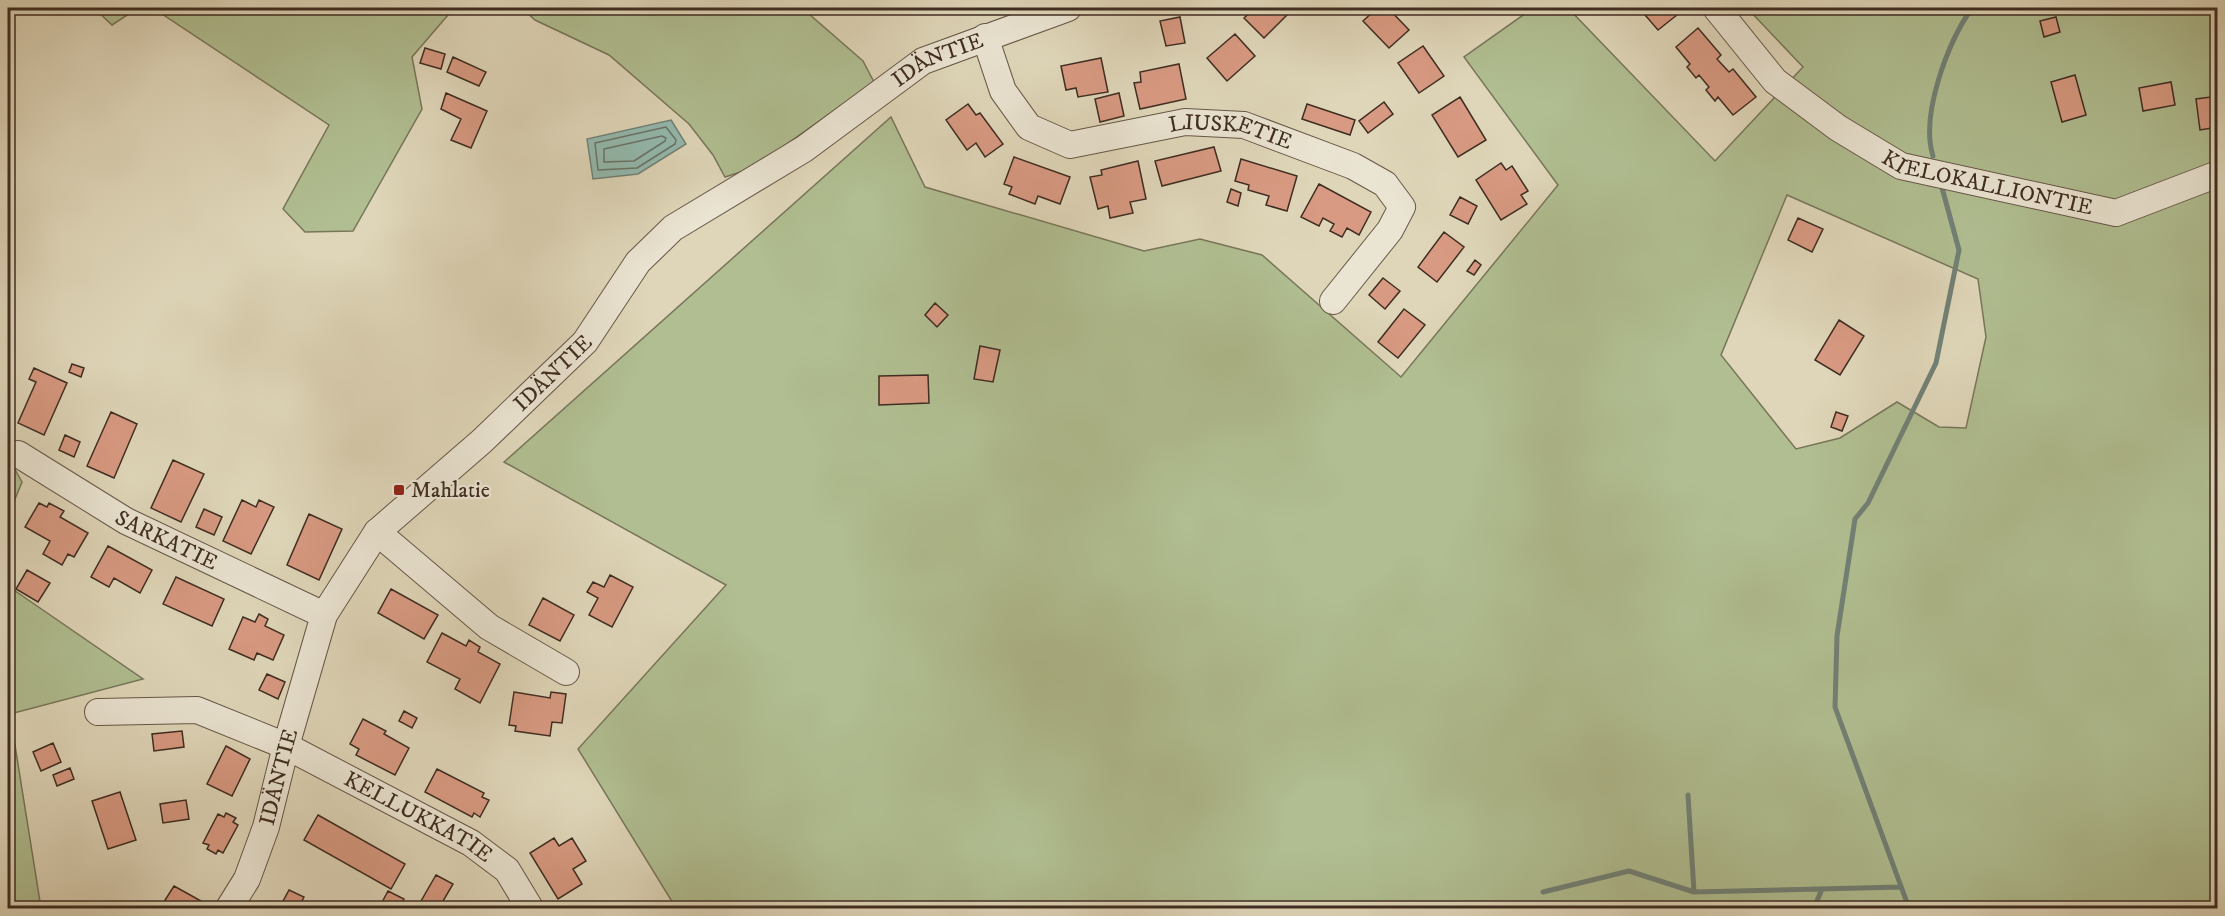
<svg xmlns="http://www.w3.org/2000/svg" width="2225" height="916" font-family="'IM FELL DW Pica',serif">
<style>
.green{fill:#b0be91;stroke:#78765a;stroke-width:1.5;fill-rule:evenodd}
.water{fill:#93b9ae;stroke:#718176;stroke-width:1.5}
.lines{fill:none;stroke-linecap:round;stroke-linejoin:round}
.shore{stroke:#697368;stroke-width:1.5}
.stream{stroke:#718176;stroke-width:5}
.building{fill:#d89a82;stroke:#3f2d22;stroke-width:1.5}
.minor-casing{stroke:#675748;stroke-width:28}
.minor{stroke:#eae4d2;stroke-width:26}
.poi-dot{fill:#8f2418;stroke:#eae4d2;stroke-width:2}
.labels{text-anchor:middle;dominant-baseline:central;stroke-width:4.5;stroke-linejoin:round;paint-order:stroke}
.street-label{font-size:22px;fill:#3f2d22;stroke:#eae4d2}
.poi-label{font-size:22px;fill:#3f2d22;stroke:#eae4d2;text-anchor:start}
</style>
<rect width="100%" height="100%" fill="#dfd6b9"/>
<filter id="stains"><feTurbulence type="fractalNoise" baseFrequency=".00333" numOctaves="4"/><feColorMatrix values="0 0 0 0 .2 0 0 0 0 .09 0 0 0 0 .02 0 0 0 .5 -.17"/></filter>
<radialGradient id="worn" r=".72"><stop offset=".6" stop-color="#630" stop-opacity="0"/><stop offset="1" stop-color="#630" stop-opacity=".3"/></radialGradient>
<path class="green" d="M94 8H138L112 25Z
M153 8H454L412 57 422 109 353 231 305 232 283 209 329 125Z
M522 8H677L809 14 863 61 874 82 753 168 725 177 713 155 689 124 609 55 535 20Z
M1533 8H1568L1715 161 1803 67 1747 8H2217V908H676L578 749 726 585 504 462 891 117 925 187 1144 251 1200 239 1262 255 1401 377 1558 185 1464 57ZM1787 195 1978 279 1986 337 1966 428 1939 427 1897 402 1840 438 1796 449 1721 355Z
M8 457 22 482 8 516Z
M8 586 143 679 10 714 41 908H8Z"/>
<path class="water" d="M671 120 686 144 638 174 593 179 587 139Z"/>
<g class="lines">
<path class="shore" d="M666 127 676 140 675 144 637 168 598 170 595 143Z
M662 136 666 138 665 141 634 161 604 162V149Z"/>
<path class="stream" d="M1933 156C1920 115 1948 42 1972 8
M1688 795 1694 892
M1543 892 1629 871 1694 892 1901 887
M1814 908 1822 889
M1909 908 1835 707 1837 636 1855 519 1868 503 1936 363 1959 250 1941 184"/>
</g>
<path class="building" d="M1255 8H1286L1290 12 1264 38 1244 18Z
M1377 8H1388L1409 30 1389 48 1363 21Z
M1639 8H1679L1682 11 1658 30Z
M1180 17 1185 43 1166 46 1160 21Z
M2056 17 2060 32 2044 37 2040 21Z
M1698 28 1721 55 1717 59 1729 72 1733 69 1756 97 1733 115 1718 97 1715 101 1706 90 1709 87 1699 75 1696 78 1687 67 1690 64 1676 47Z
M1235 34 1255 56 1227 81 1207 58Z
M1423 46 1444 76 1419 93 1398 63Z
M425 48 445 54 441 69 420 63Z
M453 57 486 72 479 86 447 72Z
M1101 58 1108 92 1078 97 1076 88 1066 90 1061 66Z
M1179 64 1186 99 1140 109 1134 83 1141 82 1140 72Z
M2075 75 2086 115 2062 122 2051 82Z
M2171 82 2175 105 2143 111 2139 88Z
M446 93 487 111 471 148 451 140 461 119 441 109Z
M1119 93 1124 116 1100 122 1095 99Z
M2218 96V127L2200 130 2196 99Z
M1460 97 1486 140 1458 157 1432 115Z
M1384 102 1393 114 1368 133 1359 121Z
M968 104 976 115 980 113 1003 144 985 157 976 143 967 150 946 120Z
M1307 104 1355 120 1350 135 1302 119Z
M1214 147 1221 171 1162 186 1155 161Z
M1014 157 1070 177 1060 204 1038 196 1035 204 1009 194 1012 187 1004 184Z
M1241 159 1297 176 1287 211 1266 205 1269 196 1248 190 1249 185 1235 181Z
M1138 161 1146 199 1130 202 1133 213 1110 218 1108 206 1098 209 1090 177 1102 175 1101 170Z
M1501 163 1506 170 1512 166 1528 191 1521 195 1527 204 1501 220 1476 180Z
M1319 184 1371 212 1359 235 1347 228 1342 237 1330 231 1334 224 1323 218 1319 226 1301 217Z
M1231 189 1241 193 1238 206 1227 202Z
M1460 197 1477 206 1468 224 1450 215Z
M1798 218 1823 229 1812 252 1788 240Z
M1444 232 1464 247 1437 282 1418 267Z
M1475 260 1481 265 1474 275 1467 271Z
M1383 278 1400 291 1385 309 1369 295Z
M935 303 948 315 937 327 925 315Z
M1404 309 1425 325 1398 358 1378 342Z
M1839 320 1864 336 1840 375 1815 360Z
M980 346 1000 350 993 382 974 379Z
M72 364 84 368 81 377 69 372Z
M34 368 67 383 44 435 18 423 36 382 29 379Z
M928 375 929 403 879 405V376Z
M111 412 137 424 114 478 87 466Z
M1836 412 1848 416 1842 431 1831 427Z
M65 435 80 442 74 457 59 450Z
M173 460 204 474 181 522 151 508Z
M242 500 256 507 259 500 274 507 251 554 223 541Z
M39 503 47 507 49 503 64 511 60 517 88 533 74 557 68 554 62 565 43 554 50 541 25 527Z
M204 509 222 517 214 535 196 527Z
M309 514 342 529 319 580 287 565Z
M108 546 152 570 140 593 114 578 109 587 91 577Z
M27 570 50 583 38 602 16 589Z
M610 575 633 587 612 627 589 615 598 598 587 592 593 582 604 587Z
M176 577 224 599 212 626 163 604Z
M391 589 438 615 424 639 378 613Z
M543 598 574 615 560 641 529 625Z
M259 614 268 619 265 626 284 635 273 660 257 653 254 660 229 649 243 617 255 622Z
M442 633 466 646 469 640 480 647 478 652 500 664 480 703 455 689 460 679 427 662Z
M267 674 285 682 278 699 259 690Z
M514 692 550 698 551 692 566 694 562 723 552 722 550 736 515 731 516 726 509 725Z
M404 711 417 718 412 728 399 721Z
M363 719 386 731 384 734 409 748 395 775 356 755 359 749 350 744Z
M182 731 184 747 154 751 152 734Z
M53 743 61 762 41 771 33 752Z
M226 746 250 759 232 796 207 784Z
M70 768 74 779 57 786 53 775Z
M437 769 484 793 482 797 489 800 480 817 474 813 472 817 425 792Z
M120 792 136 840 108 849 92 801Z
M186 800 189 819 163 823 160 804Z
M226 813 236 818 233 822 238 825 223 853 218 850 216 854 207 849 209 845 203 843 218 814 224 817Z
M318 815 405 864 391 889 304 840Z
M554 838 559 846 572 838 586 861 573 869 582 884 558 899 530 853Z
M436 875 453 884 439 908H417Z
M174 886 201 901 196 908H160Z
M289 890 304 897 298 908 281 905Z
M388 891 404 899 399 908H379Z"/>
<g class="lines">
<g class="minor-casing">
<g id="minor">
<path id="s1" d="M1716 8 1775 81 1838 128 1901 166 2116 213 2218 174"/>
<path id="s2" d="M985 37 1003 91 1029 127 1070 145 1185 122 1244 125 1353 166 1385 184 1402 207 1390 230 1333 301"/>
<path id="s3" d="M18 454 126 521 324 615"/>
<path d="M377 532 489 627 566 672"/>
<path id="s4" d="M98 712 197 710 286 746 471 843 507 870 530 908"/>
<path id="s5" d="M229 908 247 879 266 827 286 746 324 615 377 532 482 441 585 342 638 262 673 228 804 149 923 61 1068 8"/>
</g>
</g>
<use href="#minor" class="minor"/>
</g>
<rect class="poi-dot" x="393" y="484" width="12" height="12" rx="3"/>
<g class="labels">
<g class="street-label">
<text stroke="none"><textPath href="#s5" startOffset="1149">IDÄNTIE</textPath></text>
<text stroke="none"><textPath href="#s2" startOffset="310">LIUSKETIE</textPath></text>
<text stroke="none"><textPath href="#s1" startOffset="334">KIELOKALLIONTIE</textPath></text>
<text stroke="none"><textPath href="#s5" startOffset="645">IDÄNTIE</textPath></text>
<text stroke="none"><textPath href="#s3" startOffset="172">SARKATIE</textPath></text>
<text stroke="none"><textPath href="#s5" startOffset="141">IDÄNTIE</textPath></text>
<text stroke="none"><textPath href="#s4" startOffset="345">KELLUKKATIE</textPath></text>
</g>
<g class="poi-label">
<text x="411" y="490">Mahlatie</text>
</g>
</g>
<rect width="2225" height="916" fill="none" stroke="#dfd6b9" stroke-width="30"/>
<rect x="9" y="9" width="2207" height="898" fill="none" stroke="#3f2d22" stroke-width="3"/>
<rect x="15" y="15" width="2195" height="886" fill="none" stroke="#3f2d22" stroke-width="1.5"/>
<rect width="100%" height="100%" filter="url(#stains)"/>
<rect width="100%" height="100%" fill="url(#worn)"/>
</svg>
